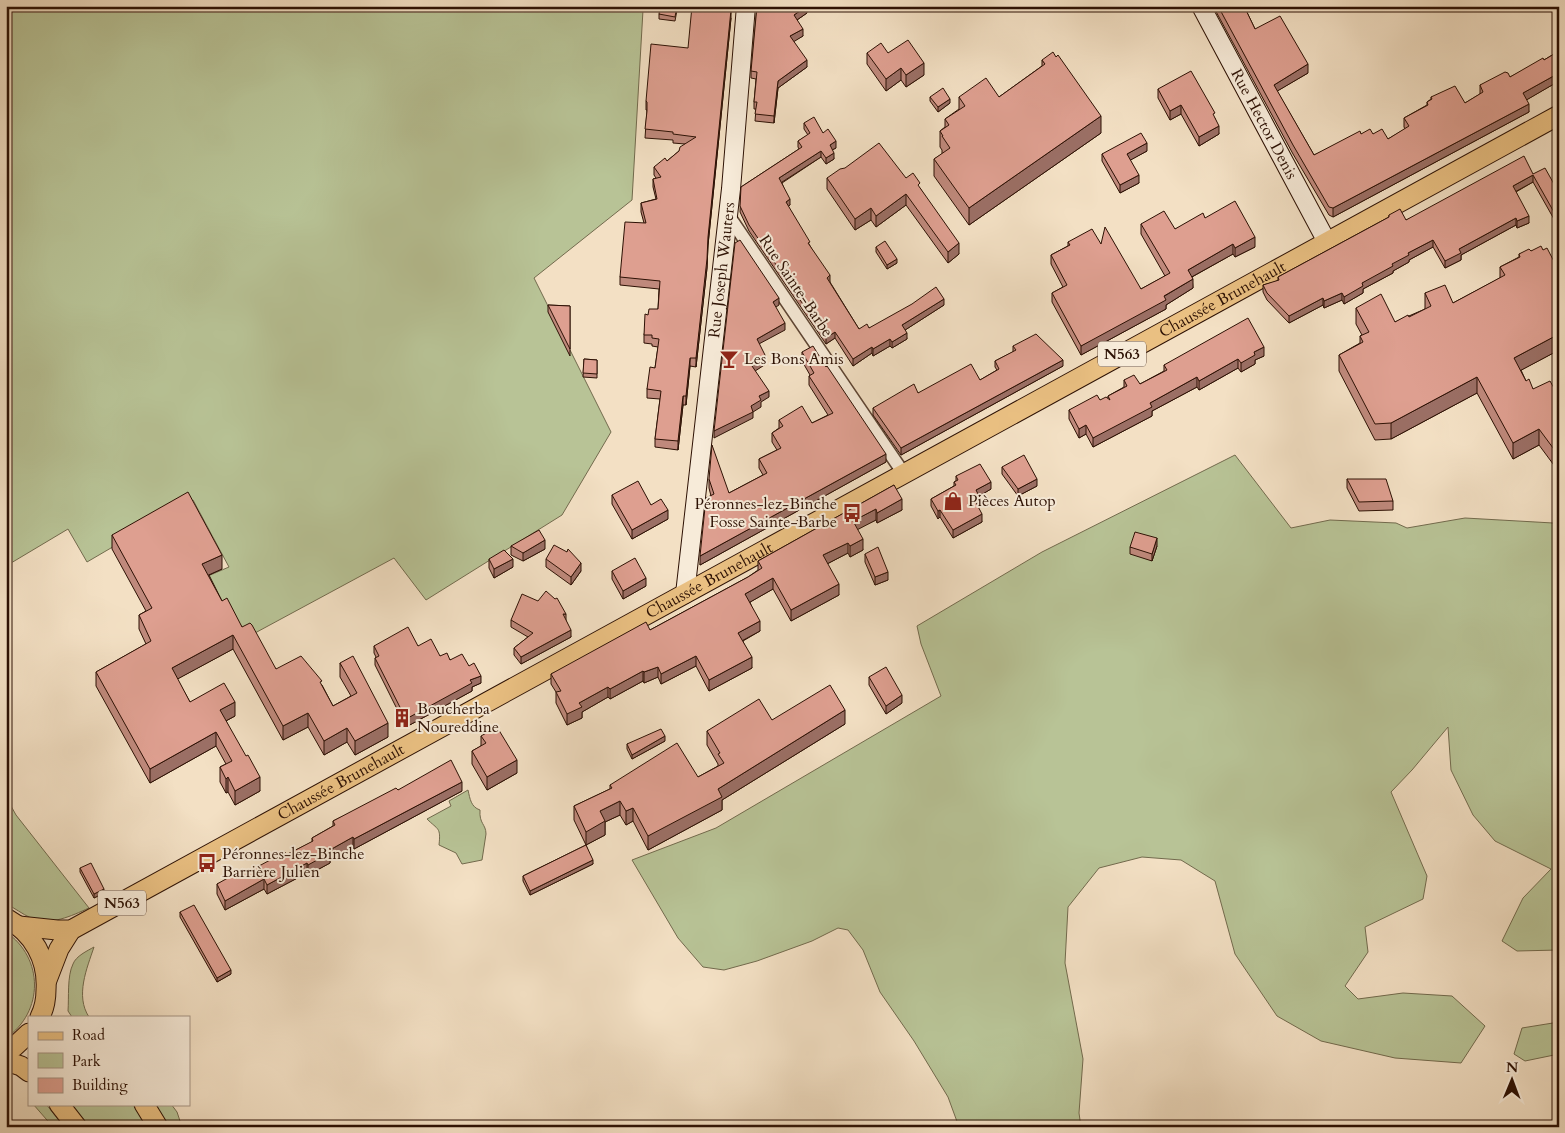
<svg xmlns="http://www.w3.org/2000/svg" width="1565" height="1133" font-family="Cardo,serif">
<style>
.green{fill:#b8c396;stroke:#726a4d}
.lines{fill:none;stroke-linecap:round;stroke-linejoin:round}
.street-casing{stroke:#5e4534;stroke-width:15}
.secondary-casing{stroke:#2d1104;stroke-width:20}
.primary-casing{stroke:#2d1104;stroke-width:21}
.street{stroke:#f7ebd9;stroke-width:12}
.secondary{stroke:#f7ebd9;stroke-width:18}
.primary{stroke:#eac082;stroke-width:19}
.wall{fill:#bf897c;stroke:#2d1104}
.shaded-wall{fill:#9b6f65;stroke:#2d1104}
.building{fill:#de9f90;stroke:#2d1104}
.labels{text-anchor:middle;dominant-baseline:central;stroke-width:4;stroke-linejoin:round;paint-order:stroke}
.shield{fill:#f7ebd9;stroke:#6a5244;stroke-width:1}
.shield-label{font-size:15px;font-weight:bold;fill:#2d1104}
.street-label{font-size:16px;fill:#2d1104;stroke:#f7ebd9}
.poi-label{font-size:16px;fill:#2d1104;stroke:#f7ebd9;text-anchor:start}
</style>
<rect width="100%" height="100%" fill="#f3e0c4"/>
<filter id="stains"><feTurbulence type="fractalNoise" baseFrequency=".004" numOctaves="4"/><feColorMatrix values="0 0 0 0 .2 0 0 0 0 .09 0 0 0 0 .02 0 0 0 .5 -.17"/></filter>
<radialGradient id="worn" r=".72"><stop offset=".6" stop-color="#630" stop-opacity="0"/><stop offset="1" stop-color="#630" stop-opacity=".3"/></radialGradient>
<path class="green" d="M6 6H648L643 10 632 200 534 278 611 432 562 515 426 600 394 558 242 640 208 576 229 567 193 500 87 562 68 529 6 566Z
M1235 455 1291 528 1330 520 1396 523 1407 528 1465 518 1553 523 1559 521V950L1517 951 1502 941 1523 898 1551 869 1495 841 1473 815 1451 770 1448 727 1412 770 1391 792 1427 876 1423 899 1365 927 1368 952 1345 986 1358 999 1403 993 1452 996 1485 1026 1461 1063 1395 1058 1321 1041 1277 1016 1235 954 1215 881 1181 860 1142 857 1099 868 1068 907 1065 963 1083 1059 1079 1113 1081 1127H959L948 1097 914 1041 880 992 863 950 848 930 838 928 812 941 757 961 724 970 703 967 678 938 632 860 716 828 941 696 921 644 917 626 1042 552Z
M468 790C470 799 471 807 480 810 479 824 486 824 486 834L482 860 462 864 456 853 439 845C441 827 438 830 427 819L451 806 449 801Z
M6 797 16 815 89 908C71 916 51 926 31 918 22 914 15 908 6 904Z
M6 932C44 958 44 1012 6 1038Z
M94 947C87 968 75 996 89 1017H72L68 1011C69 998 67 976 73 964 76 956 87 951 94 947Z
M1559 1022V1054L1525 1061 1514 1054 1522 1028Z
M33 1104H46L64 1127H53Z
M65 1104H135L150 1127H82Z
M151 1104H171L177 1112 182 1127H165Z"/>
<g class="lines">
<g class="street-casing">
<path id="street" d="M728 215 904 474"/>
</g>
<g class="secondary-casing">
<g id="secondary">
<path id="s1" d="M1201 6 1327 242"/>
<path id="s2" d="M685 594 731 189 746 6"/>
</g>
</g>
<g class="primary-casing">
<g id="primary">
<path d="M6 918C33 933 48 959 46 990 46 999 44 1009 40 1017"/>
<path id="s3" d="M19 926 57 930H71L1559 115"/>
<path d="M47 980 59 949 71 930"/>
<path d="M6 1051 14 1047 29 1033"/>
<path d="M6 1061 21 1066 29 1072"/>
<path d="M59 1104 77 1127"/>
<path d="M144 1104 158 1127"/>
</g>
</g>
<use href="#street" class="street"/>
<use href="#secondary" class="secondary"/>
<use href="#primary" class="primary"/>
</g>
<path class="wall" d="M757 6 807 13 797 20 803 36 793 41 807 67 778 88 774 123 755 121 756 109H754V102L756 79 751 78V71Z
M1213 6H1244L1255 29 1308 73 1277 91 1314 155 1361 134H1373L1388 139 1405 129 1404 127V118L1427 105V102L1431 99V97L1465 103 1480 94V85L1510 77 1544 60 1559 51V81L1526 100 1529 112 1333 217 1329 215 1293 154Z
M677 10 675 21 659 19V14Z
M731 18 708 245 707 268 696 367 690 366 686 405H683L678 450 655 447V439L660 399 647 398V389L655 368 658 347 652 346V344L644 343V335L648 315 658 309 659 289 620 285V277L644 223 641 212V203L656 199 653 187V179L656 178 654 175V167L667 161 679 151 685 144 673 143V140L645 138 647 110H646V101L688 48Z
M867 53H888L924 75 906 87 901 80 886 91 867 64Z
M1042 60 1101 133 969 225 934 176V159L942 154V150L940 147V131L945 127V119L959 109V97H999L1042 66Z
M1158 89 1215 118 1219 134 1199 146 1181 114 1170 120 1158 98Z
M930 97 950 103 938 112 930 101Z
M804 123 823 133 836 148 832 150 834 159 826 164 821 157 782 183 790 205 788 206 830 282 859 329 869 328 944 305 905 330 907 339 892 348 890 346 873 356 872 353 853 366 835 338 826 344 749 231 740 212 741 187 799 149 798 147V141L808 135 804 129Z
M1147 151 1130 160 1139 183 1120 193 1102 161V154Z
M1533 174 1559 193V228L1533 182 1516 192 1529 223 1517 228 1516 225 1461 255V260L1445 268 1433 247 1409 260V262L1393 271V273L1363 289V293L1344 304 1342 300 1324 308 1323 305 1289 323 1267 300 1263 292V285L1278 281V277L1389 217V215L1406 220Z
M827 178H906L920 188 959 254 948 263 906 205 876 227 871 220 855 230 827 189Z
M1205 218 1255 247 1235 257 1233 254 1192 277 1193 288 1166 305V309L1081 355 1052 302V293L1063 287 1051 264V255L1068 246V242L1101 244 1141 289 1165 276 1141 234V224L1175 229Z
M876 247 897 263 887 269 876 252Z
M1543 250 1559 271V350L1521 370 1526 381 1533 389 1559 397V472L1539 445 1513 459 1477 393 1391 439 1375 440 1339 371V355L1360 343V336L1362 335 1356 324V308L1395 322 1425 309V293L1453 303 1500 278V267L1519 257V254L1531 251Z
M548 305 570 306V356L548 312Z
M1013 346 1063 366 901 455 873 415V408L918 393 980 380 997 370 995 367V361L1013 352Z
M802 352 826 367 886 462 700 565 711 496 709 488V479L729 493 763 475 759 468V459L777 450 772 442V433L779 428V420L812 423 828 415 809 385V376L810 375 802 361Z
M1264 356 1255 360V364L1241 372 1238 368 1199 390 1197 387 1152 411V416L1093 447 1086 434 1079 438 1069 419V410L1108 398V396L1124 387V380L1140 384 1164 371V365Z
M584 359 597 360V378L583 377Z
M1002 467 1037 486 1018 496 1002 474Z
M956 476 991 489 979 496V503L977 505 982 522 953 538 940 517 938 519 931 506V499L954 486V482L956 481Z
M1347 479 1393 501V510L1359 511 1347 488Z
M894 485 902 510 877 523 876 520 857 529 863 550 850 557 848 553 827 564 839 595 791 621 773 589 750 602 760 631 743 641 752 668 709 691 696 666 661 684 658 677 644 683 643 681 610 699 608 697 582 712V718L567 725 556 703V692L551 684V674L650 630 748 577 758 570V561Z
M612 495 651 505 668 519 632 539 612 504Z
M112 535 222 569 209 575 222 601 242 627 276 669 322 685 333 706 351 696 340 677V663L388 737 355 755 347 742 324 755 308 727 283 740 233 649 177 679 190 702 235 716 226 721 260 791 235 805 228 792 226 793 220 782V767L226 764 216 746 150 783 96 686V672L146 644 139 629V615L146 611 112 549Z
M511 546 545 549 523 561 511 555Z
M1157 546 1152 561 1130 554V547Z
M567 552 581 571 571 585 546 567V559Z
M865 554 888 580 875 585 865 562Z
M489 559 513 567 494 578 489 568Z
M612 571 646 586 623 599 612 579Z
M566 614V620L571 637 521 664 514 655V648L528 637 511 627V620Z
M374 646H418L440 656 469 666 481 683 472 687V691L406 727 375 665V658L376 657 374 653Z
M869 677 902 703 886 714 869 685Z
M772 720 845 724 722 800V810L648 850 633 821 626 825 620 815 605 822V835L586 845 593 864 530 895 523 881V876L586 845 574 820V806L610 789V785L698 777 718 766V764L707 745V731Z
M481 736 517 773 487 790 472 764V751L481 746Z
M665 741 632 759 627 749V744Z
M398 790 462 791 354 849 353 847 330 860V863L308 875 307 873 267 894 264 889 225 910 217 894V884L246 873 286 855 312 842V838L333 826V821Z
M80 868 104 893 94 898 80 872Z
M180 912 231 974 217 982 180 917Z"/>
<path class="shaded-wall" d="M807 6V13L794 22V15Z
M731 10V18L708 245 707 268 696 367V358Z
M803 29V36L790 44V36Z
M807 60V67L778 88 774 123V116L778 81Z
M924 63V75L906 87V75Z
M1308 64V73L1274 93V85Z
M901 68V80L886 91V79Z
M1559 73V81L1523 102V93Z
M950 99V103L938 112V107Z
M1529 104V112L1333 217V208Z
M1181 105V114L1170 120V111Z
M1101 116V133L969 225V208Z
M1219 126V134L1199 146V137Z
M836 141V148L830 151V145Z
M1147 143V151L1127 162V154Z
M821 151V157L779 184V178Z
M834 153V159L826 164V158Z
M1139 175V183L1120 193V185Z
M1533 175V182L1513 193V186Z
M906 194V205L876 227V216Z
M790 199V205L786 208V202Z
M871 208V220L855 230V219Z
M1529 216V223L1517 228V221Z
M1516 218V225L1461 255V260L1445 268V261L1459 249Z
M1255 237V247L1235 257V248Z
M1433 240V247L1409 260V262L1393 271V273L1363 289V293L1344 304V297L1362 283 1408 253Z
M959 243V254L948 263V252Z
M1233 244V254L1188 279V270Z
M897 259V263L887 269V265Z
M830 275V282L827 284V278Z
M1193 279V288L1166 305V309L1081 355V346Z
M1342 293V300L1324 308V301Z
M779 298V305L773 309V302Z
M1323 298V305L1289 323V316Z
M944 299V305L902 332V325Z
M785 323V330L757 345V339Z
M835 332V338L826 344V338Z
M907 333V339L892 348V342Z
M1559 334V350L1514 374V358Z
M890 339V346L873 356V349Z
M872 347V353L853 366V359Z
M1264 347V356L1255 360V364L1241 372V363L1254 352Z
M766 357V364L752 373V366Z
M690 358V366L686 405V396Z
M1238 359V368L1199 390V381Z
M1063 360V366L901 455V448Z
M1197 377V387L1152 411V416L1093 447V438L1150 403Z
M1477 377V393L1391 439V423Z
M769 391V397L761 402V407L753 412V418L714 438V431L751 406 759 396Z
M683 396V405L678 450V441Z
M1086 425V434L1079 438V429Z
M1539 429V445L1513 459V443Z
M886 454V462L700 565V556Z
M1037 479V486L1018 496V489Z
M991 482V489L976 498V490Z
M979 496V503L974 507V499Z
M902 499V510L877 523V513Z
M876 509V520L853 532V521Z
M668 510V519L632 539V530Z
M940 510V517L938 519V511Z
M982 514V522L953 538V530Z
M1157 538V546L1152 561V554Z
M863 539V550L850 557V546Z
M545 540V549L523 561V553Z
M848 543V553L823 566V555Z
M222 555V569L202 578V564Z
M513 559V567L494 578V569Z
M581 563V571L571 585V577Z
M888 572V580L875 585V577Z
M646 578V586L623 599V591Z
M773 578V589L745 605V594Z
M839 584V595L791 621V610Z
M760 621V631L738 643V633Z
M571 630V637L521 664V657Z
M233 635V649L172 682V668Z
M696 656V666L661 684V674Z
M752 657V668L709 691V680Z
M658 667V677L644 683V672Z
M643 671V681L610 699V689Z
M481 676V683L472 687V691L406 727V719L470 680Z
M608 687V697L582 712V718L567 725V714L579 703Z
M902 695V703L886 714V706Z
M235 702V716L220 724V710Z
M845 710V724L722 800V810L648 850V836L718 789Z
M308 713V727L283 740V726Z
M388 723V737L355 755V741Z
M347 728V742L324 755V741Z
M216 732V746L150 783V769Z
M665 736V741L632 759V755Z
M517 760V773L487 790V777Z
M228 777V792L226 793V779Z
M260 777V791L235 805V791Z
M462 782V791L354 849V839Z
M620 801V815L605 822V835L586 845V832L600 811Z
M633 808V821L626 825V811Z
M353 837V847L330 860V863L308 875V865L328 851Z
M593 860V864L530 895V891Z
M307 863V873L267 894V885Z
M264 879V889L225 910V901Z
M104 889V893L94 898V894Z
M231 970V974L217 982V978Z"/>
<path class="building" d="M660 6H677L675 17 659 14Z
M692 6 731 10 708 237 707 259 696 358H690L686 396H683L678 441 655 439 661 391 647 389 650 367 655 368 659 339 652 338V335H644L645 314 648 315 649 309H658L660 281 620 277 625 222 646 223 641 203 657 199 653 179 661 177 654 167 665 158 667 161 679 151 680 147 696 137 673 134V132L645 129 647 111V102L646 101 651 44 688 48Z
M757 6H807L794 15 803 29 790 36 807 60 778 81 774 116 755 114 757 102H754L757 72 751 71Z
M1218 6H1244L1255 29 1280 16 1308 64 1274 85 1314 155 1360 131 1361 134 1370 129 1373 134 1382 129 1388 139 1409 126 1404 118 1428 105 1427 102 1432 99 1431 97 1455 86 1465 103 1483 92 1480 85 1505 72 1508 73 1510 77 1543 58 1544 60 1559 51V73L1523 93 1529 104 1333 208 1329 207 1293 145Z
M908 40 924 63 906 75 901 68 886 79 867 53 881 43 888 53Z
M1053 52 1056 57 1058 55 1101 116 969 208 934 159 950 148 942 136H943L940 131 949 125 945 119 965 106 959 97 986 78 999 97 1045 64 1042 60Z
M1191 71 1215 113 1213 114 1219 126 1199 137 1181 105 1170 111 1158 89Z
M943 88 950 99 938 107 930 97Z
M814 117 823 133 828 129 836 141 830 145 834 153 826 158 821 151 779 178 790 199 786 202 810 242 808 243 830 275 827 278 859 329 867 324 869 328 912 304 936 287 944 299 902 325 907 333 892 342 890 339 873 349 872 347 853 359 835 332 826 338 749 225 740 206 741 187 802 147 798 141 810 133 804 123Z
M1141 133 1147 143 1127 154 1139 175 1120 185 1102 154Z
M879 143 906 178 913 173 920 183 918 185 959 243 948 252 906 194 876 216 871 208 855 219 827 178 840 169 845 168Z
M1524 156 1533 174 1545 168 1559 193V221L1533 175 1513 186 1529 216 1517 221 1516 218 1459 249 1461 253 1445 261 1433 240 1408 253 1409 255 1392 264 1393 266 1362 283 1363 286 1344 297 1342 293 1324 301 1323 298 1289 316 1267 293 1263 285 1279 280 1278 277 1389 217V215L1400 209 1406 220Z
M1235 201 1255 237 1235 248 1233 244 1188 270 1193 279 1164 296 1166 300 1081 346 1052 293 1067 285 1051 255 1070 245 1068 242 1092 229 1101 244 1105 227 1141 289 1170 273 1141 224 1164 211 1175 229 1203 213 1205 218Z
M740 240 779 298 773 302 785 323 757 339 766 357 752 366 769 391 759 396 761 400 751 406 753 412 714 431 735 243Z
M885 241 897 259 887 265 876 247Z
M1541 246 1543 250 1547 248 1559 271V275L1557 277 1559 280V334L1514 358 1526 381 1529 379 1533 389 1550 381 1559 397V456L1539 429 1513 443 1477 377 1391 423 1375 424 1339 355 1363 342 1360 336 1369 332 1356 308 1381 294 1395 322 1408 315 1409 317 1431 306 1425 293 1445 285 1453 303 1505 275 1500 267 1520 257 1519 254 1529 249 1531 251Z
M548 305 570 306V349Z
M1248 318 1264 347 1254 352 1255 355 1241 363 1238 359 1199 381 1197 377 1150 403 1152 407 1093 438 1086 425 1079 429 1069 410 1097 395 1100 400 1106 397 1110 400 1108 396 1127 386 1124 380 1134 375 1140 384 1167 370 1164 365Z
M1036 334 1063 360 901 448 873 408 914 384 918 393 971 364 980 380 999 369 995 361 1016 350 1013 346Z
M813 346 826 367 827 366 886 454 700 556 706 498 714 494 709 479 712 445 729 493 767 473 759 459 781 448 772 433 783 426 779 420 802 406 812 423 833 413 809 376 814 373 802 352Z
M584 359 597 360V374L583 373Z
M1024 455 1037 479 1018 489 1002 467Z
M980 464 991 482 976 490 979 496 974 499 982 514 953 530 940 510 938 511 931 499 956 485 954 482 958 480 956 476Z
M1347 479H1386L1393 501 1359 502Z
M638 481 651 505 661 499 668 510 632 530 612 495Z
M894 485 902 499 877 513 876 509 853 521 863 539 850 546 848 543 823 555 839 584 791 610 773 578 745 594 760 621 738 633 752 657 709 680 696 656 661 674 658 667 644 672 643 671 610 689 608 687 579 703 582 707 567 714 556 692 561 691 551 674 646 622 650 630 748 577 762 568 758 561Z
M188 492 222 555 202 564 222 601 227 598 242 627 250 623 252 625 276 669 301 656 322 681 320 682 333 706 357 693 340 663 353 656 388 723 355 741 347 728 324 741 308 713 283 726 233 635 172 668 190 702 224 683 235 702 220 710 246 756 248 755 260 777 235 791 228 777 226 779 220 767 232 761 216 732 150 769 96 672 151 641 139 615 152 608 112 535Z
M539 530 545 540 523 553 511 546Z
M1135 532 1157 538 1152 554 1130 547Z
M554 545 567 552 568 549 581 563 571 577 546 559Z
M878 547 888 572 875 577 865 554Z
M504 550 513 559 494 569 489 559Z
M635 558 646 578 623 591 612 571Z
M546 591 555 599 557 598 566 614H563L571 630 521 657 514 648 533 633 511 620 522 594 538 601Z
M408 627 418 646 431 639 440 656 447 653 450 660 462 654 469 666 474 663 481 676 470 680 472 683 406 719 375 658 379 656 374 646Z
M886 667 902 695 886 706 869 677Z
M830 685 845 710 718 789 722 797 648 836 633 808 626 811 620 801 600 811 605 821 586 832 574 806 612 788 610 785 677 743 698 777 724 763 718 754 720 753 707 731 759 699 772 720Z
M497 727 517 760 487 777 472 751 486 743 481 736Z
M661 729 665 736 632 755 627 744Z
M451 760 462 782 354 839 353 837 328 851 330 853 308 865 307 863 267 885 264 879 225 901 217 884 244 869 246 873 285 852 286 855 313 841 312 838 335 825 333 821 396 788 398 790Z
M586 845 593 860 530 891 523 876Z
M91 863 104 889 94 894 80 868Z
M194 905 231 970 217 978 180 912Z"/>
<defs>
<g id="bar-bare" transform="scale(1.5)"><path d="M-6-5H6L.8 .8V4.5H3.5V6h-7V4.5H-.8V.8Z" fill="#8f2418" stroke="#f7ebd9" stroke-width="2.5" paint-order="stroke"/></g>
<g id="shop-bare" transform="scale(1.5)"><path d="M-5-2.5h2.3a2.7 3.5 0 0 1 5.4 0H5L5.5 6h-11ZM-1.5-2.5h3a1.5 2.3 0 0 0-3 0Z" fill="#8f2418" stroke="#f7ebd9" stroke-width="2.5" paint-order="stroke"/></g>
<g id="bus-bare" transform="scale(1.5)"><path d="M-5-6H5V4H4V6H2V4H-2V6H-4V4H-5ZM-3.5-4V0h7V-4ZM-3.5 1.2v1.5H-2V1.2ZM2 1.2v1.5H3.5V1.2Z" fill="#8f2418" stroke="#f7ebd9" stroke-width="2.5" paint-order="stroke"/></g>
<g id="building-bare" transform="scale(1.5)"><path d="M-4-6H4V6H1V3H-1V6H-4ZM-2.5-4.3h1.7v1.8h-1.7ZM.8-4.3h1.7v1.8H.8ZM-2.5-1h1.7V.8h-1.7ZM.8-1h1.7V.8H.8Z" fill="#8f2418" stroke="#f7ebd9" stroke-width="2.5" paint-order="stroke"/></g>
</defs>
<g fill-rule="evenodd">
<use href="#bar-bare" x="729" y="359"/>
<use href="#shop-bare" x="953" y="501"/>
<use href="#bus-bare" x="852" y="513"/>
<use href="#building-bare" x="402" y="718"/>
<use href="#bus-bare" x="207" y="863"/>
</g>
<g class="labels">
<g class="shield">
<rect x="1098" y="341.5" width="48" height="25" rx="4"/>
<rect x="98" y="890.5" width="48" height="25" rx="4"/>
</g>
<g class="shield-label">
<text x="1122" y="354">N563</text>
<text x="122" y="903">N563</text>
</g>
<g class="street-label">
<text stroke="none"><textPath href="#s1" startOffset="134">Rue Hector Denis</textPath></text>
<text stroke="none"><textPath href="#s2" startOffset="326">Rue Joseph Wauters</textPath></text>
<text transform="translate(796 286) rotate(56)">Rue Sainte-Barbe</text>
<text stroke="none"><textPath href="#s3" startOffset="1365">Chaussée Brunehault</textPath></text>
<text stroke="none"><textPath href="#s3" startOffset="780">Chaussée Brunehault</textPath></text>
<text stroke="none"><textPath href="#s3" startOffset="360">Chaussée Brunehault</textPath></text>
</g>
<g class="poi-label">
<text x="744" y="359">Les Bons Amis</text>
<text x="968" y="501">Pièces Autop</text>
<text x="837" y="504" text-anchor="end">Péronnes-lez-Binche<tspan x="837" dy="18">Fosse Sainte-Barbe</tspan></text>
<text x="417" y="709">Boucherba<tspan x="417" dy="18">Noureddine</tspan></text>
<text x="222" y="854">Péronnes-lez-Binche<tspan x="222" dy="18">Barrière Julien</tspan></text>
</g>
</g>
<rect width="1565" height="1133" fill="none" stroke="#f3e0c4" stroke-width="25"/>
<rect x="8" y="8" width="1550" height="1118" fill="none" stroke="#2d1104" stroke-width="2.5"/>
<rect x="12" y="12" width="1540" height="1108" fill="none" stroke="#2d1104"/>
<rect x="28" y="1016" width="162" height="90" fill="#f7ebd9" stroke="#a69484"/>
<rect x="38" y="1032" width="25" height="8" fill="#eac082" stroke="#a69484"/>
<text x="72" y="1040" font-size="15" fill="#2d1104">Road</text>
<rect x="38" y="1053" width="25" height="15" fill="#b8c396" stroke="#a69484"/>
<text x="72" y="1066" font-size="15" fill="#2d1104">Park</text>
<rect x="38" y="1078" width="25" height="15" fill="#de9f90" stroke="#a69484"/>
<text x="72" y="1090" font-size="15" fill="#2d1104">Building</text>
<g transform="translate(1512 1080) rotate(1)" stroke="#f7ebd9" stroke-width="4" paint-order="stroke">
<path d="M0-4L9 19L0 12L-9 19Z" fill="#2d1104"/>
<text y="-8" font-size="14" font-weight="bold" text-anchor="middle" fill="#2d1104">N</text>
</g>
<rect width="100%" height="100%" filter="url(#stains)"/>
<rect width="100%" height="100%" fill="url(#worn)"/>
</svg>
